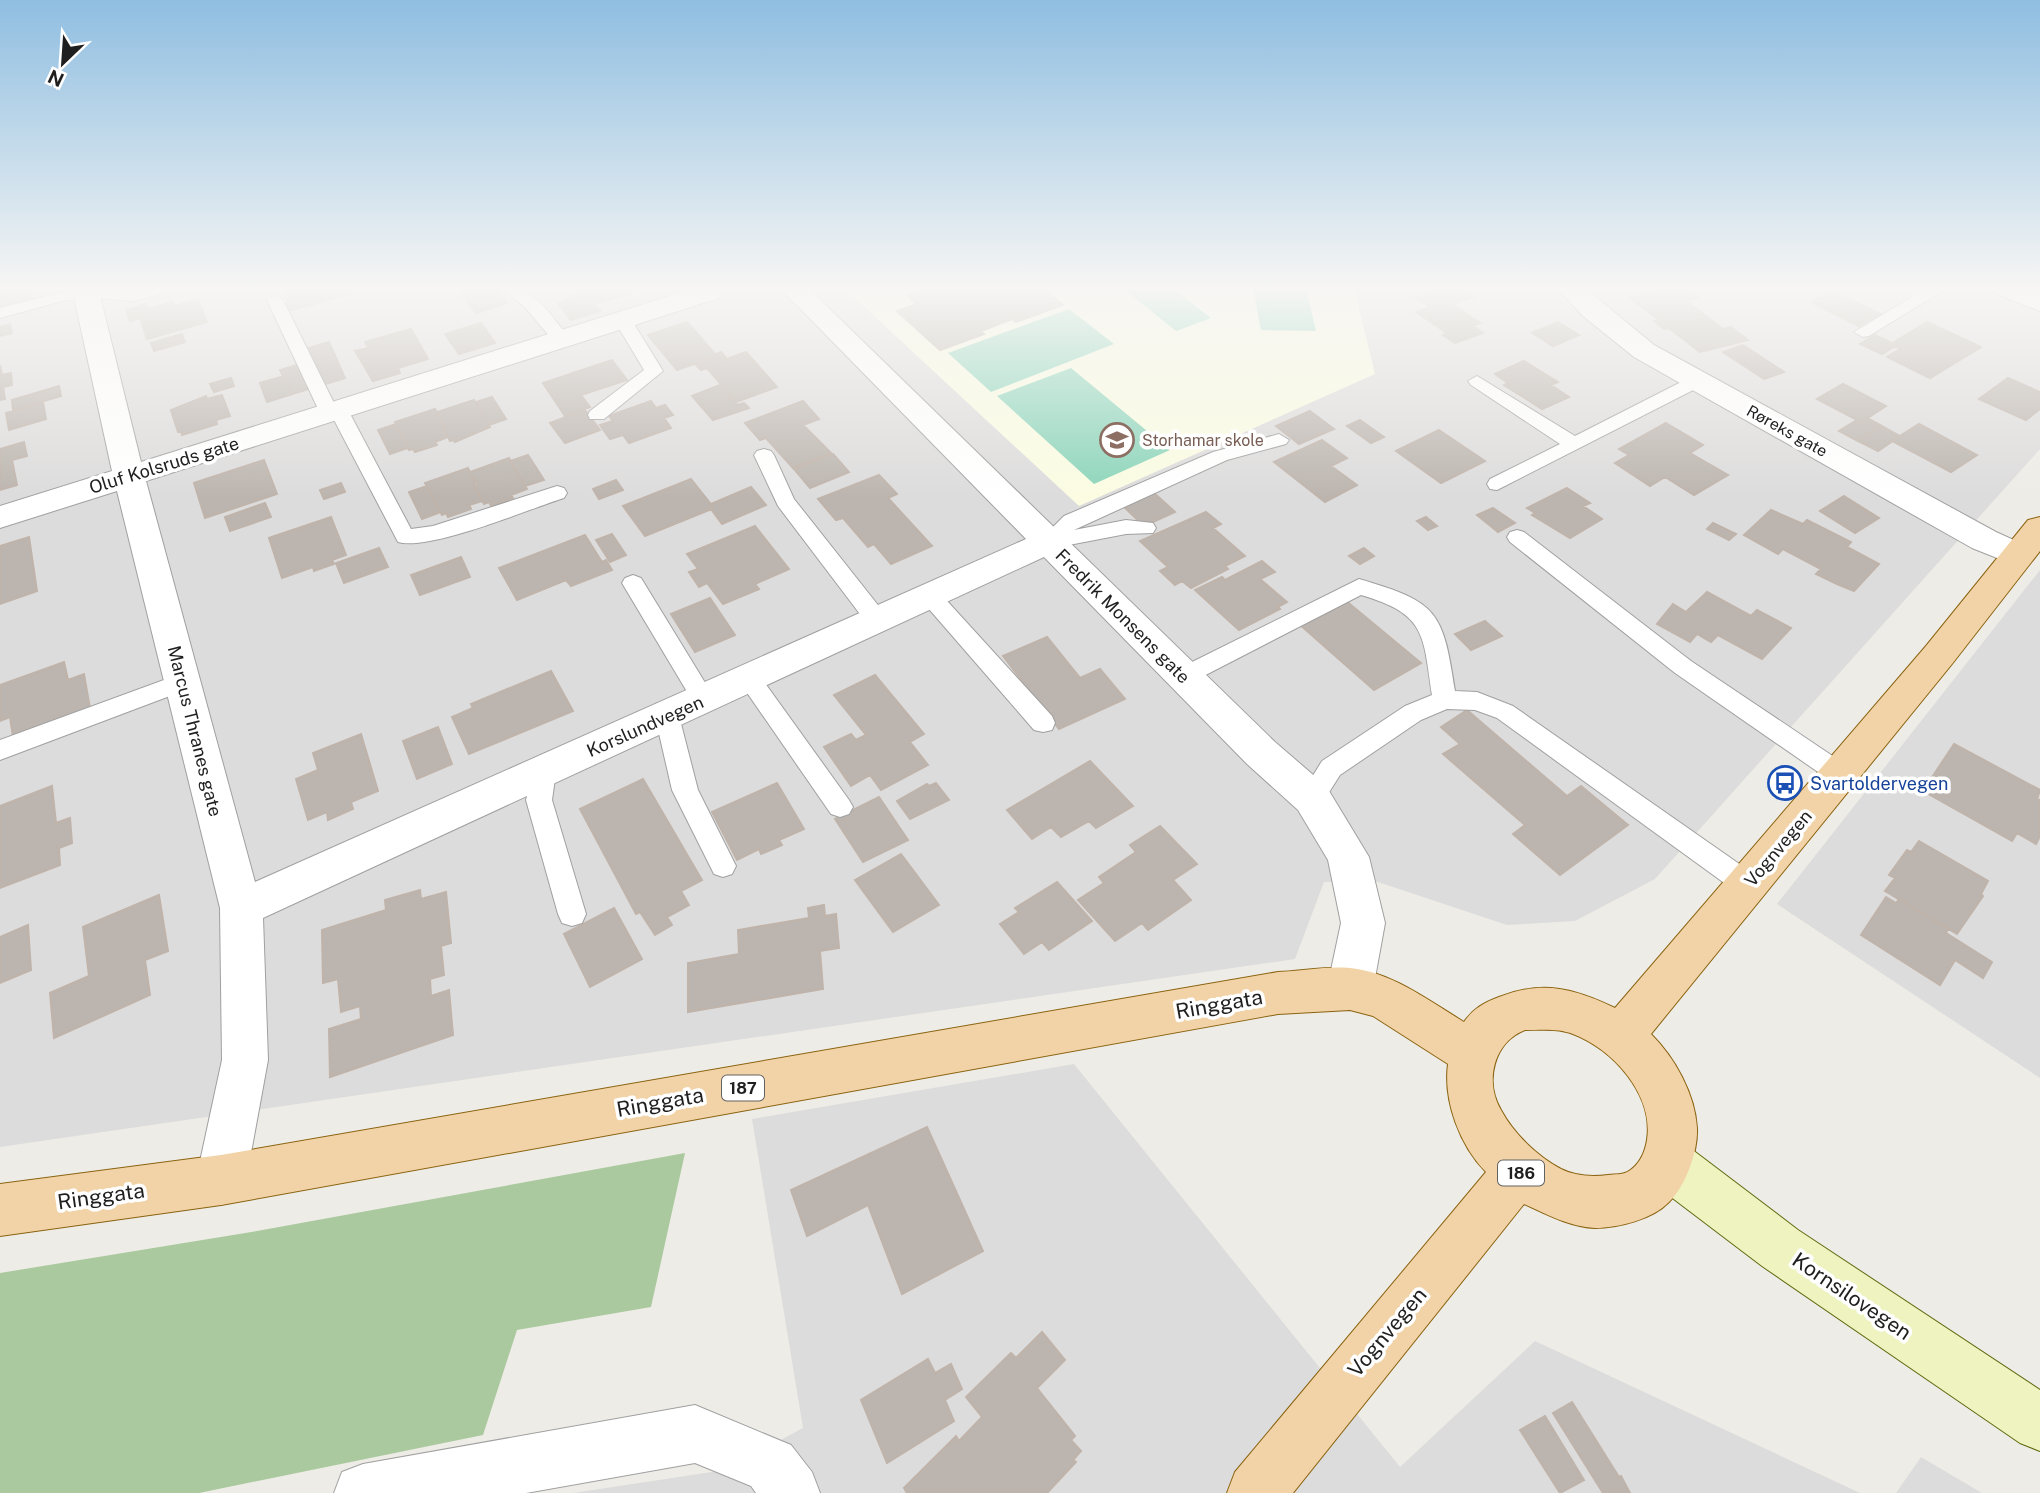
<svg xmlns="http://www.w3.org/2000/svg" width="2040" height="1493" font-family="'Public Sans',sans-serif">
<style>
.residential{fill:#dddcdc}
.education{fill:#fbfce2}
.forest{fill:#abc99f}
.pitch{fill:#8cd5ba}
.building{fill:#bcb5af;stroke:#bfb3aa;stroke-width:2}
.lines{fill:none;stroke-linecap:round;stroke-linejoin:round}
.lane-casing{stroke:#a0a0a0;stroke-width:2}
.street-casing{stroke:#a0a0a0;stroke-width:2}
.secondary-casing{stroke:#606b11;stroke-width:2}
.primary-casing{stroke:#8a6310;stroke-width:2}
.lane{fill:#fff;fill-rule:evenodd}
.street{fill:#fff;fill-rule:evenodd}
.secondary{fill:#eff3c0;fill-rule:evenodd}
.primary{fill:#f2d3a7;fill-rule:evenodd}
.labels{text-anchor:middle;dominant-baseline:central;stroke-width:7;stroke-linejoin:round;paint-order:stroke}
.far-street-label{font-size:16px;fill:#1f1f1f;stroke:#fff}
.far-education-label{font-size:16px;fill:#785e54;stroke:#fff;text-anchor:start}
.shield{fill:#fff;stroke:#626262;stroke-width:2}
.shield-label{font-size:16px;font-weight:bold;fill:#1f1f1f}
.street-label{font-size:18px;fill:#1f1f1f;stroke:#fff}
.transit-label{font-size:18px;fill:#164399;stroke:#fff;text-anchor:start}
.near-street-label{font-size:21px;fill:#1f1f1f;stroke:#fff}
</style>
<rect width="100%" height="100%" fill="#eeece6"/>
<path class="residential" d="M0 288H2040V449L1655 879 1575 921 1507 925 1378 882H1324L1295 959 0 1147Z
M2040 570V1078L1777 904Z
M1074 1064 1400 1467 1535 1341 1860 1493H573L725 1470 803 1428 752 1119Z
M1921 1457 1982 1493H1896Z"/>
<path class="education" d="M844 288H1354L1375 374 1079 506Z"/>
<path class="forest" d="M685 1153 651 1307 517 1330 483 1435 199 1493H0V1273L257 1231Z"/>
<path class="pitch" d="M1131 288H1172L1211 318 1176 331 1125 290Z
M1253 288H1306L1316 331 1261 330Z
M1069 309 1114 344 991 392 948 353Z
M1071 368 1170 450 1094 484 997 396Z"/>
<path class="building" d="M0 288H29L31 298 27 299 28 302 0 309Z
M287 288H362L363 290 288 311 284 304 289 302 284 294 290 292Z
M476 288H495L507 303 476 313 461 293Z
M576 288H642L643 289 594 304 600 311 571 320 558 303 571 299 569 296 579 293Z
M928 288H1043L1063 305 1016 322 1012 319 981 331 984 334 940 350 897 311 916 304 907 295Z
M1442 288H1460L1473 297 1452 304 1480 323 1473 326 1483 333 1455 343 1443 335 1447 333 1416 312 1430 307 1416 297Z
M1685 288 1699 298 1686 301 1723 329 1731 327 1748 340 1700 352 1669 328 1664 329 1654 321 1659 320 1629 297 1669 289Z
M1833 291 1881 314 1859 326 1811 302Z
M198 299 207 322 147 339 140 318 130 321 126 310 146 304 148 309 173 302 175 306Z
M687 322 717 356 677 370 648 335Z
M1558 322 1568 328 1542 339 1532 333Z
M1927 322 1981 347 1930 378 1887 357 1900 349 1891 344Z
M481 323 495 343 459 354 445 334Z
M10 324 12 333 0 336V327Z
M1568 328 1579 335 1553 346 1542 339Z
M411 329 428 359 398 368 400 373 373 381 355 351 368 348 365 342Z
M182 334 185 342 154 351 151 343Z
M1875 335 1892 343 1895 346 1882 354 1860 344Z
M329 342 345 378 292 394 280 370 310 361 306 349Z
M1743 345 1784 372 1764 379 1723 352Z
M721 352 727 359 746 352 777 387 736 402 707 368 701 370 695 364Z
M612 360 627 380 581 395 590 407 565 416 543 383Z
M1524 361 1558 382 1551 385 1569 397 1542 409 1504 385 1508 383 1495 374Z
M0 365 2 375 11 373 12 385 3 387 5 399 0 400Z
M284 376 293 394 267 402 260 383Z
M231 378 234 386 214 392 210 384Z
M2008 378 2040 392V409L2026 420 1979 399Z
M1843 384 1886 406 1861 422 1817 399Z
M720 385 737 405 744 403 749 408 713 420 692 396Z
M59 386 61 396 13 410 12 400Z
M222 395 230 416 216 420 217 424 182 435 181 432H178L171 410 206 396 207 399Z
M492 397 506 419 489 425 476 402Z
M474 400 490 427 455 442 454 440 450 441 437 412Z
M651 401 656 408 665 405 673 415 664 418 671 428 629 443 623 435 610 439 600 425 613 421 609 416Z
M803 401 819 419 803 425 831 453 793 468 766 438 760 440 745 423Z
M43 402 46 419 9 430 6 413Z
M435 409 448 437 435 442 437 445 415 452 413 449 409 450 395 422Z
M585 410 600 430 565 443 550 423Z
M1310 411 1334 429 1299 444 1276 426Z
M1867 418 1882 426 1858 441 1839 431 1857 420 1861 422Z
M1360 420 1384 437 1371 443 1347 426Z
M1666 423 1703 445 1690 453 1728 475 1694 495 1665 477 1650 486 1615 463 1629 455 1619 449Z
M396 424 408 448 390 454 378 430Z
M1919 424 1977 455 1951 472 1892 441Z
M1882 426 1900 436 1878 451 1858 441Z
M1439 430 1485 461 1441 483 1396 451Z
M1322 440 1347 458 1331 466 1357 485 1325 502 1274 462Z
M24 442 27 456 12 460 17 485 0 490V449Z
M833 454 849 472 810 488 794 469Z
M528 455 544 480 525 486 510 461Z
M509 458 527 489 511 495 513 498 491 506 489 502 484 504 474 487 478 485 470 472Z
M264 460 277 494 205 518 194 483Z
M468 468 482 501 469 505 471 509 448 517 446 513 442 515 425 483Z
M879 475 897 494 888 498 932 546 891 564 874 544 868 547 843 518 836 520 818 499Z
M691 479 714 508 645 536 623 506Z
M616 480 623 490 599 499 593 489Z
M341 483 345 492 324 499 320 490Z
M427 486 441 512 422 519 409 492Z
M751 487 766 505 722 524 711 509 714 508 711 504Z
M1567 488 1590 503 1583 506 1602 519 1570 538 1532 515 1535 513 1527 508Z
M1153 492 1175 512 1144 526 1123 506Z
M1844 496 1879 518 1855 533 1820 511Z
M265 503 271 517 230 531 225 517Z
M1493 508 1515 523 1498 532 1477 515Z
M1771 510 1803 524 1807 520 1851 542 1847 547 1879 564 1854 591 1837 584 1816 574 1821 569 1783 549 1778 554 1744 535Z
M1206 512 1221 524 1213 528 1245 556 1225 566 1228 569 1191 588 1182 581 1175 585 1160 571 1168 567 1140 541Z
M331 517 346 555 332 560 334 564 314 571 313 567 282 578 269 538Z
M1426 517 1437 526 1428 530 1417 521Z
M1713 523 1736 534 1729 540 1707 529Z
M755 526 789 569 755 584 759 589 723 604 707 583 699 587 689 572 698 569 687 554Z
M612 534 626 555 610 562 596 540Z
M585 535 602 562 606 560 612 570 571 586 566 580 517 600 499 568Z
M29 537 37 591 0 604V546Z
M379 548 388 567 344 583 336 563Z
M1364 548 1374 556 1360 564 1349 556Z
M461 557 470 577 420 595 411 575Z
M1262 561 1275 572 1260 579 1287 602 1278 607 1280 609 1239 630 1195 590 1222 577 1225 580Z
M1707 592 1751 616 1757 610 1791 628 1762 659 1718 635 1711 642 1697 634 1690 642 1657 624 1673 604 1686 612Z
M710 598 735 635 695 652 671 614Z
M1345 600 1421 663 1374 690 1299 624Z
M1485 621 1502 636 1471 650 1455 634Z
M1047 637 1080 678 1100 669 1125 699 1059 729 1003 656Z
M64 662 68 680 84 674 90 708 13 737 10 717 0 721V685Z
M551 671 573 711 469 754 452 717 473 708 471 704Z
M875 675 924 734 910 742 928 765 881 790 870 775 851 786 824 747 851 734 856 740 866 735 834 695Z
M1467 710 1567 796 1581 786 1628 825 1560 875 1513 834 1525 825 1443 754 1460 744 1441 727Z
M438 727 452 764 417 779 403 741Z
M361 734 378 791 351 802 353 809 328 820 327 812 308 820 296 779 318 770 313 753Z
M1954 744 2040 790 2037 799 2040 800V836L2036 844 2017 833 2012 841 1923 791Z
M1090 761 1133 806 1096 828 1089 821 1061 837 1051 827 1032 839 1007 810Z
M643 779 702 880 681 891 689 905 667 917 672 925 655 935 640 912 636 914 580 809Z
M777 783 804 829 779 840 782 845 761 854 759 849 737 860 712 812Z
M936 783 949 800 910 819 897 801 927 784 929 786Z
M52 786 56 823 70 818 72 843 59 848 60 865 0 888V806Z
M879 797 908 840 863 862 835 819Z
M1160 826 1197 864 1173 880 1191 900 1148 930 1142 923 1115 941 1078 900 1104 883 1099 877 1136 852 1130 845Z
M1919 841 1988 881 1981 894 1983 896 1957 934 1885 891 1895 878 1889 875 1907 850 1911 852Z
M901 854 939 905 893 932 855 880Z
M1057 882 1092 921 1049 950 1042 942 1024 954 1000 924 1019 912 1015 908Z
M420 890 421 899 446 892 451 943 441 946 444 975 430 979 431 996 449 990 453 1035 330 1077 329 1029 361 1019 360 1006 341 1012 338 979 323 983 322 930 386 910 385 900Z
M159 895 168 951 145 960 150 995 54 1038 50 993 89 976 83 927Z
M1886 897 1896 903 1899 899 1948 929 1946 933 1992 962 1983 978 1955 960 1940 985 1861 935Z
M824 905 825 916 836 914 839 948 820 951 823 989 688 1012V963L739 954 738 930 809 918 808 908Z
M614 908 642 959 590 987 564 934Z
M28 925 31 970 0 983V937Z
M927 1127 983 1251 902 1294 868 1205 807 1236 791 1190Z
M1042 1332 1065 1360 1037 1388 1075 1436 1071 1440 1081 1451 1073 1460 1076 1462 1047 1493H907L904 1488 956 1436 959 1441 982 1417 966 1397 1011 1353 1016 1358Z
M928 1359 935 1373 951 1364 962 1389 945 1400 954 1421 887 1463 861 1400Z
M1572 1402 1619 1477 1621 1476 1630 1493H1603L1553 1413Z
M1545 1416 1584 1480 1560 1493 1520 1430Z"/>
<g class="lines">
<g class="lane-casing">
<path id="lane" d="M78 288 133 291 171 288 169 292 133 301 86 297 62 301 0 318V308Z
M501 288C537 288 546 310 567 335L570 339 567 343H555L525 307Z
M1927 288H1947L1869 336 1863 337 1854 332Z
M275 295 283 300 335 405 346 406 348 410 411 529 433 526 557 486 564 488 567 493 564 498C529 509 430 551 398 542L333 418 322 417 320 413 267 300Z
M623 315 629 316 663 371 604 419H590L588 415 590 411 644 370 614 320Z
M1477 376 1575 436 1691 377H1703L1706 381 1703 385 1497 490 1490 489 1487 484 1490 479 1560 444 1471 385 1468 381Z
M1279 434 1289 440 1286 444 1227 460 1074 530 1126 520 1153 523 1156 528 1153 533 1126 534 1048 549 1041 547 1038 542 1064 516 1213 452Z
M764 449 771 451 774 455 794 499 885 614 888 620 885 626 877 628 869 626 778 506 754 455 757 451Z
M1517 530 1524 532 1691 661 1849 767 1852 774 1849 781 1840 784 1831 781 1675 673 1510 542 1507 537 1510 532Z
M633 575 641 578 715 699 711 705 703 708 695 705 622 583 625 578Z
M1359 579C1438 602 1443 611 1455 691L1477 692 1513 706 1758 877 1761 885 1758 893 1748 897 1738 893 1497 718 1475 710 1447 709 1421 720 1340 775 1321 805 1312 808 1303 805 1299 798 1322 761 1405 706 1432 695C1423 634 1426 614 1361 595L1192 682 1184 685 1176 682 1172 676 1176 670Z
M930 588 938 591 1052 716 1055 723 1052 730 1043 732 1034 730 922 601 919 596 922 591Z
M749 669 757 672 849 800 853 807 849 814 840 817 831 814 741 684 737 678 741 672Z
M183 673 191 676 195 682 191 688 0 760V740Z
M667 707 675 709 679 716 698 790 736 866 732 874 723 877 714 874 672 790 655 716 659 709Z
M544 761 553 764 556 771 552 800 586 914 582 923 572 926 562 923 558 914 526 800 535 764Z"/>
</g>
<g class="street-casing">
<path id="street" d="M72 288H98L141 462 695 288H720L723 292 719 298 146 481 255 882 1026 539 780 288H808L1275 742 1326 786 1369 857 1385 923 1373 989 1366 1004 1350 1010 1334 1004 1327 989 1341 923 1328 860 1298 810 1247 764 1044 557 263 918 268 1060 246 1180 239 1198 221 1205 203 1198 196 1180 222 1060 220 908 117 491 0 528V506L112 471Z
M1557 288H1585L1654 345 1996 532 2029 547 2034 555 2029 563 2017 566 1972 548 1634 357 1583 316Z
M1993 288H2028L2040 293V311L1997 294Z
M695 1405 791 1445 812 1472 820 1493H756L751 1486 695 1463 526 1493H334L342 1472 363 1464Z"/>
</g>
<g class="secondary-casing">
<path id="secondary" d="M1668 1138 1686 1145 1798 1230 2040 1390V1451L2020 1443 1762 1266 1650 1181 1643 1163 1650 1145Z"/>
</g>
<g class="primary-casing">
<path id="primary" d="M2040 517V551L1952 664 1651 1034C1675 1058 1695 1094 1697 1128 1698 1151 1686 1186 1669 1202 1653 1219 1618 1228 1595 1228 1570 1227 1546 1214 1524 1204L1293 1493H1227L1235 1472 1486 1172C1460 1146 1443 1101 1448 1064L1373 1016 1350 1010 1278 1014 221 1205 0 1236V1184L221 1155 1278 972C1301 971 1327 966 1350 968 1392 972 1429 1001 1464 1022 1473 1009 1483 1003 1499 997 1542 980 1574 988 1615 1008L1926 646 2028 520ZM1525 1030C1540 1030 1558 1028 1573 1034 1613 1049 1654 1095 1647 1140 1645 1152 1640 1164 1629 1171 1623 1175 1615 1174 1608 1175 1593 1177 1575 1176 1561 1169 1537 1156 1514 1134 1501 1110 1484 1081 1494 1042 1525 1030Z"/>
</g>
<use href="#lane" class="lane"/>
<use href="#street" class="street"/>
<use href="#secondary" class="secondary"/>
<use href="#primary" class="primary"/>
</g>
<linearGradient id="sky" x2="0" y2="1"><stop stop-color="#8fbee1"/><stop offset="0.58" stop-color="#f7f6f4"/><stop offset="1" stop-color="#f7f6f4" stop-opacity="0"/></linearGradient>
<rect width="2040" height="497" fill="url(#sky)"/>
<defs>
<g id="school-ring" transform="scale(1.75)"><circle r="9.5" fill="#fff" stroke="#8d6e63" stroke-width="1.5"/><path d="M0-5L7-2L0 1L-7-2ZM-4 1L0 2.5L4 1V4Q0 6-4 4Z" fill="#8d6e63"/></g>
<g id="bus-ring" transform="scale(1.75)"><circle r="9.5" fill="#fff" stroke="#1a4fb4" stroke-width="1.5"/><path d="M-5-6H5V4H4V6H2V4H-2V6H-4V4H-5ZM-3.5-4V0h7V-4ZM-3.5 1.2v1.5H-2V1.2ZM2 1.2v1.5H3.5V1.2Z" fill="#1a4fb4"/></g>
</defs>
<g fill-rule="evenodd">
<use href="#school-ring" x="1117" y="440"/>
<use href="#bus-ring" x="1785" y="783"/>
</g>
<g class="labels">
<g class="far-street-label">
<text transform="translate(1787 431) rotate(29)">Røreks gate</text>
</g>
<g class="far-education-label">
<text x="1142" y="440">Storhamar skole</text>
</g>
<g class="shield">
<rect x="722" y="1075.5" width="42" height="25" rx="5"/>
<rect x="1498" y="1160.5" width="46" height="25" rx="5"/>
</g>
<g class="shield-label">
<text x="743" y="1088">187</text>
<text x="1521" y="1173">186</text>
</g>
<g class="street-label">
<text transform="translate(164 465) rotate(-17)">Oluf Kolsruds gate</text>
<text transform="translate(1123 616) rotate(45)">Fredrik Monsens gate</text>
<text transform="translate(645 726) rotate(-24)">Korslundvegen</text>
<text transform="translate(195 731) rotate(76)">Marcus Thranes gate</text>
<text transform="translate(1778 848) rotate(-50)">Vognvegen</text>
</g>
<g class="transit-label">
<text x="1810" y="783">Svartoldervegen</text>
</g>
<g class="near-street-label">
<text transform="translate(1219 1004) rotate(-10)">Ringgata</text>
<text transform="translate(660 1102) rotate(-10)">Ringgata</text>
<text transform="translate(101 1196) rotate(-8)">Ringgata</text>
<text transform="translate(1852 1296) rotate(34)">Kornsilovegen</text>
<text transform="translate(1387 1332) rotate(-50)">Vognvegen</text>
</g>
</g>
<g transform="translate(63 63) rotate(205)" stroke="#ffffff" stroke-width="5" paint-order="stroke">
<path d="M0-5L12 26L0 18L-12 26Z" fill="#1f1f1f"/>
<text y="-10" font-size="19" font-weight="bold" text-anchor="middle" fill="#1f1f1f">N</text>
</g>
</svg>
